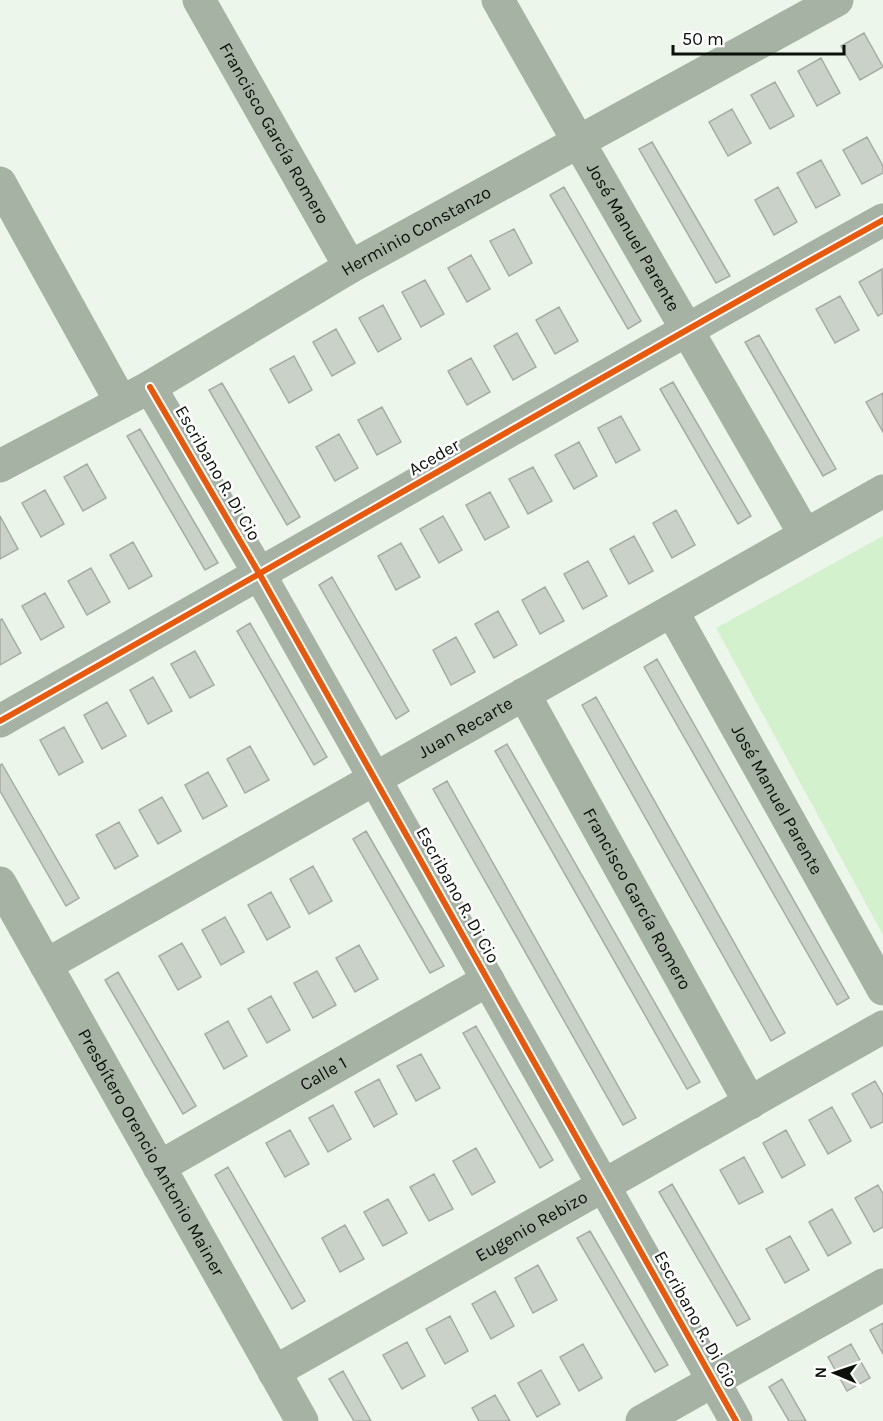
<svg xmlns="http://www.w3.org/2000/svg" width="883" height="1421" font-family="Karla,sans-serif">
<style>
.green{fill:#d2f1cc}
.building{fill:#cad1c9;stroke:#a6aca4;stroke-width:1.5}
.lines{fill:none;stroke-linecap:round;stroke-linejoin:round}
.minor{stroke:#a6b2a4;stroke-width:33}
.cycleway-casing{stroke:#fff;stroke-width:10}
.cycleway{stroke:#e8590c;stroke-width:6}
.labels{text-anchor:middle;dominant-baseline:central;stroke-width:5;stroke-linejoin:round;paint-order:stroke}
.street-label{font-size:18px;fill:#0c110b;stroke:#fff}
</style>
<rect width="100%" height="100%" fill="#edf6eb"/>
<path class="green" d="M883 536V935L716 628Z"/>
<path class="building" d="M864 33 883 67 860 80 841 46Z
M821 58 840 93 817 106 798 71Z
M775 82 794 116 770 129 751 95Z
M732 109 751 143 728 156 709 122Z
M867 137 883 166V173L862 184 843 150Z
M652 142 730 276 716 283 639 149Z
M821 160 840 195 816 208 797 173Z
M564 187 641 321 628 329 550 195Z
M778 187 797 222 774 235 755 200Z
M514 229 532 263 509 276 490 241Z
M471 255 490 289 467 302 448 268Z
M882 269 883 313 878 316 859 282Z
M425 280 444 314 421 327 402 292Z
M840 296 859 330 835 343 816 309Z
M383 305 401 339 378 352 359 318Z
M559 307 578 341 555 354 536 320Z
M336 329 355 363 332 376 313 342Z
M517 333 536 367 513 380 494 346Z
M759 335 836 469 823 476 745 342Z
M294 356 312 390 289 403 270 369Z
M471 358 490 392 467 405 448 371Z
M673 382 751 516 738 524 660 389Z
M222 383 300 517 287 525 209 390Z
M883 393V432L866 402Z
M382 407 401 442 377 455 358 420Z
M621 416 640 450 616 463 598 428Z
M140 429 218 563 205 570 127 436Z
M339 434 358 468 335 481 316 447Z
M579 442 597 476 574 489 555 455Z
M87 464 106 498 83 511 64 477Z
M533 467 552 501 528 514 509 479Z
M45 490 64 524 41 537 22 503Z
M490 492 509 527 485 540 466 505Z
M676 510 695 545 672 558 653 523Z
M0 516 18 549 0 559Z
M443 516 462 550 439 563 420 529Z
M634 536 653 571 629 584 610 549Z
M133 542 152 576 129 589 110 555Z
M401 543 420 577 396 590 378 556Z
M588 561 607 596 583 609 564 574Z
M91 568 110 602 87 615 68 581Z
M332 577 409 711 396 719 319 585Z
M545 587 564 621 540 634 522 600Z
M45 593 64 627 41 640 22 606Z
M498 611 517 645 494 658 475 624Z
M2 619 21 653 0 665V620Z
M250 623 327 757 314 765 237 631Z
M456 637 475 672 451 685 433 650Z
M195 651 214 685 190 698 171 664Z
M657 659 849 998 837 1005 644 667Z
M153 677 172 711 148 724 130 690Z
M596 697 785 1033 771 1041 582 705Z
M107 702 126 736 102 749 84 715Z
M64 727 83 762 59 775 40 740Z
M507 744 700 1082 687 1089 495 751Z
M250 746 269 780 245 793 227 759Z
M2 764 79 898 66 906 0 791V765Z
M208 772 227 806 203 819 185 785Z
M447 781 636 1118 623 1125 433 789Z
M162 797 181 831 158 844 139 810Z
M119 822 138 856 115 869 96 835Z
M366 831 444 966 430 973 353 839Z
M313 866 332 901 309 914 290 879Z
M271 892 290 927 267 940 248 905Z
M225 917 244 952 221 965 202 930Z
M182 943 201 977 178 990 159 956Z
M359 945 378 979 355 992 336 958Z
M317 971 336 1005 313 1018 294 983Z
M118 972 196 1106 183 1114 105 980Z
M271 996 290 1030 267 1043 248 1009Z
M228 1021 247 1056 224 1069 205 1034Z
M476 1026 553 1160 540 1168 463 1033Z
M421 1054 440 1088 416 1101 397 1066Z
M379 1079 397 1114 374 1127 355 1092Z
M875 1081 883 1095V1122L871 1128 852 1094Z
M333 1105 351 1139 328 1152 309 1118Z
M832 1107 851 1141 828 1154 809 1120Z
M290 1130 309 1164 285 1177 266 1143Z
M786 1130 805 1165 782 1178 763 1143Z
M476 1148 495 1182 472 1195 453 1161Z
M744 1157 763 1192 739 1204 720 1170Z
M228 1167 305 1301 292 1309 215 1175Z
M434 1174 453 1209 429 1221 410 1187Z
M672 1184 750 1319 737 1326 659 1192Z
M878 1185 883 1194V1227L874 1232 855 1198Z
M388 1199 407 1233 383 1246 364 1212Z
M832 1209 851 1243 828 1256 809 1222Z
M345 1225 364 1259 340 1272 322 1238Z
M590 1231 668 1365 655 1372 577 1238Z
M790 1236 809 1270 785 1283 766 1249Z
M538 1265 557 1300 533 1313 515 1278Z
M495 1291 514 1326 491 1339 472 1304Z
M450 1316 468 1351 445 1364 426 1329Z
M883 1323V1354L870 1330Z
M407 1342 425 1376 402 1389 383 1355Z
M583 1344 602 1378 579 1391 560 1357Z
M851 1344 870 1378 847 1391 828 1357Z
M541 1370 560 1404 537 1417 518 1383Z
M343 1371 371 1421H354L329 1379Z
M782 1379 806 1421H789L769 1387Z
M495 1395 510 1421H479L472 1408Z"/>
<g class="lines">
<g class="minor">
<path id="s1" d="M199 0 350 267"/>
<path id="s2" d="M498 0C599 180 703 356 805 535"/>
<path d="M0 183 121 402"/>
<path d="M150 387 260 575 736 1421"/>
<path id="s3" d="M0 466 150 387 350 267 837 0"/>
<path id="s4" d="M672 611 883 989"/>
<path id="s5" d="M524 694 750 1103"/>
<path d="M0 721C295 555 587 384 883 220"/>
<path id="s6" d="M0 883 302 1421"/>
<path id="s7" d="M46 965 883 491"/>
<path id="s8" d="M159 1167 488 980"/>
<path id="s9" d="M274 1372 883 1027"/>
<path d="M642 1421 883 1285"/>
</g>
<g class="cycleway-casing">
<path id="cycleway" d="M150 387 260 575 736 1421
M0 721C295 555 587 384 883 220"/>
</g>
<use href="#cycleway" class="cycleway"/>
</g>
<g class="labels">
<g class="street-label">
<text stroke="none"><textPath href="#s1" startOffset="153">Francisco García Romero</textPath></text>
<text stroke="none"><textPath href="#s3" startOffset="478">Herminio Constanzo</textPath></text>
<text stroke="none"><textPath href="#s2" startOffset="273">José Manuel Parente</textPath></text>
<text transform="translate(434 457) rotate(-30)">Aceder</text>
<text transform="translate(218 473) rotate(60)">Escribano R. Di Cio</text>
<text stroke="none"><textPath href="#s7" startOffset="482">Juan Recarte</textPath></text>
<text stroke="none"><textPath href="#s4" startOffset="216">José Manuel Parente</textPath></text>
<text transform="translate(458 895) rotate(61)">Escribano R. Di Cio</text>
<text stroke="none"><textPath href="#s5" startOffset="234">Francisco García Romero</textPath></text>
<text stroke="none"><textPath href="#s8" startOffset="189">Calle 1</textPath></text>
<text stroke="none"><textPath href="#s6" startOffset="309">Presbítero Orencio Antonio Mainer</textPath></text>
<text stroke="none"><textPath href="#s9" startOffset="296">Eugenio Rebizo</textPath></text>
<text transform="translate(696 1319) rotate(61)">Escribano R. Di Cio</text>
</g>
</g>
<g transform="translate(835 1373) rotate(272)" stroke="#ffffff" stroke-width="4.5" paint-order="stroke">
<path d="M0-4.5L10 22L0 15L-10 22Z" fill="#0c110b"/>
<text y="-9" font-size="16" font-weight="bold" text-anchor="middle" fill="#0c110b">N</text>
</g>
<path d="M673 45v9h171v-9" fill="none" stroke="#0c110b" stroke-width="3"/>
<text x="682" y="45" font-size="18" fill="#0c110b" stroke="#ffffff" stroke-width="4.5" paint-order="stroke">50 m</text>
</svg>
